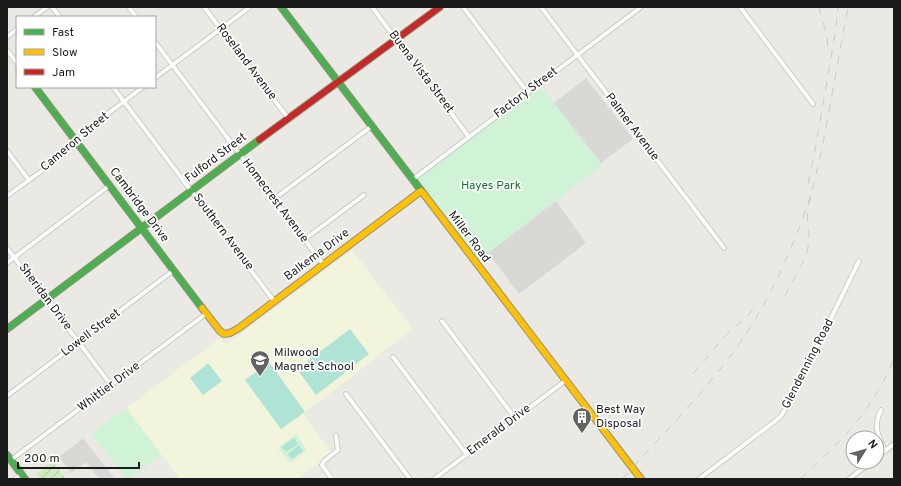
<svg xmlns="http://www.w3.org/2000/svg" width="901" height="486" font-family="Overpass,sans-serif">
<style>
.education{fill:#f2f5dc}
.park{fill:#d0f2d6}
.garden{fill:url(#garden-furrows)}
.pitch{fill:#aee3d5}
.parking{fill:#d8d8d5}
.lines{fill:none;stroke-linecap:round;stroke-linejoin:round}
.street-casing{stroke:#c2c2bf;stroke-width:5.5}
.fast-casing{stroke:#8e937c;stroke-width:8}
.slow-casing{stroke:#8e937c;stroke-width:8}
.jam-casing{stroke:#8e937c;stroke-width:8}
.street{stroke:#fcfcfb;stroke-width:4}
.fast{stroke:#4caf50;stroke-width:6}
.slow{stroke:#ffc107;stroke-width:6}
.jam{stroke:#c62828;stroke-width:6}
.rail{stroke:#c9c9c8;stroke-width:1;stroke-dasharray:8 8;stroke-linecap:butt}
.labels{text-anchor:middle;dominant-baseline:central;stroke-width:3.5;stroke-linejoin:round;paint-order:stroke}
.street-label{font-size:12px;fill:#1b1b1b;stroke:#fff}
.park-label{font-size:12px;fill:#0a7827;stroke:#fff}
.poi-label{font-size:12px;fill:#1b1b1b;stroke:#fff;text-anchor:start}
</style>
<defs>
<pattern id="garden-furrows" width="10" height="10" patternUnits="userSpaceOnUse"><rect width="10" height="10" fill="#cfe9c0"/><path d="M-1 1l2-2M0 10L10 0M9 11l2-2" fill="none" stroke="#b1c7a4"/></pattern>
</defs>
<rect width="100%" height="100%" fill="#eae9e3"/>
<path class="education" d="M352 250 413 329 303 414 332 453 297 479H180L126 408 220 338 226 345Z"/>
<path class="park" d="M539 84 602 165 476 263 412 180Z
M126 408 161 455 129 479H126L91 433Z
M296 434 307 450 290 463 278 448Z"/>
<path class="garden" d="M52 461 66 479H40L36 474Z"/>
<path class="pitch" d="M350 329 369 354 316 395 297 369Z
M269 362 305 412 281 429 245 380Z
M208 363 222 381 203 395 190 378Z
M294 438 298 444 286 452 282 447Z
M299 445 303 451 292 459 288 454Z"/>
<path class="parking" d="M586 78 633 139 601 163 554 103Z
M556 201 586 243 519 294 488 253Z
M83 438 115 479H99L86 462 71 473 59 457Z"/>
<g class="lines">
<g class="street-casing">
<path id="street" d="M52 7 60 17
M129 7 136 17
M204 7 288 118
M372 7 469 137
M463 7 528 93
M541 7 724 248
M740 7 813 104
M34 17 47 7
M7 37 17 29
M155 42 323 264
M7 50 17 63
M155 78 250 7
M113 87 274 301
M7 151 29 180
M412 180 641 7
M7 196 57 160 97 122 143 87
M274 199 372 126
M305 239 364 195
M7 248 111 385
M7 263 110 185
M442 321 515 418
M393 357 467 455
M346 394 410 479
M7 396 174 270
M881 410C873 425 878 436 885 451
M877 457 894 444
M11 460 207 313
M15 479 21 474
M332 479 322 465 324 461 338 450 336 436
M434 479 565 381
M699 479 774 422 781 416 791 400 859 261
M849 479 871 462"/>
</g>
<g class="fast-casing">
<path id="fast" d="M281 7 423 193
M35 87 202 308
M7 329 259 140
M7 455 25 479"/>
</g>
<g class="slow-casing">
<path id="slow" d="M423 193 641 479
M202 308 220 331 224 334 230 333 239 328 421 191"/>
</g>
<g class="jam-casing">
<path id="jam" d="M259 140 440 7"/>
</g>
<use href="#street" class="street"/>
<use href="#fast" class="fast"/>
<use href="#slow" class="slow"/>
<use href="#jam" class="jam"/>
<path class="rail" d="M819 7 827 36 828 54
M808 184 814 156 836 29 838 7
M785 296C793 279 807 261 809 241 810 230 806 218 808 207L822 149 848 7
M693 374 724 337 749 314 759 303
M622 479C664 433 709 388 744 337 773 293 794 245 811 195
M800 479C842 441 872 411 894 359"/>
</g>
<defs>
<g id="school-pin" transform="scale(1)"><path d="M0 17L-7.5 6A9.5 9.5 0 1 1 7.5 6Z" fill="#636361" stroke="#fff"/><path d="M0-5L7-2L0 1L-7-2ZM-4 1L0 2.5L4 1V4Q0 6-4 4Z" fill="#fff"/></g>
<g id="building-pin" transform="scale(1)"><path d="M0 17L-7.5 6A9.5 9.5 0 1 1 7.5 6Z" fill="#636361" stroke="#fff"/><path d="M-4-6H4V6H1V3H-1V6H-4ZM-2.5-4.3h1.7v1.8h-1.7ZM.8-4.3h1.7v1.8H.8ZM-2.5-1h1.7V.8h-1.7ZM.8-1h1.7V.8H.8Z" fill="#fff"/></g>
</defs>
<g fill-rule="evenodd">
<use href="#school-pin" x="260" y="360"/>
<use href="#building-pin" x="582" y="417"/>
</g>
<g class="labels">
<g class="street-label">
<text transform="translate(246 62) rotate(53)">Roseland Avenue</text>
<text transform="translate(421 72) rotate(53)">Buena Vista Street</text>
<text transform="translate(526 93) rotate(-37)">Factory Street</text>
<text transform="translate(632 127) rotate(53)">Palmer Avenue</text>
<text transform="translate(75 142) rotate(-40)">Cameron Street</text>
<text transform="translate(216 158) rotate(-37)">Fulford Street</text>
<text transform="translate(275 201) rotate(53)">Homecrest Avenue</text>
<text transform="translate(139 205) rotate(53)">Cambridge Drive</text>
<text transform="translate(223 232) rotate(53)">Southern Avenue</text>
<text transform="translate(469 237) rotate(53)">Miller Road</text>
<text transform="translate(317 255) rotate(-37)">Balkema Drive</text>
<text transform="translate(45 297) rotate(53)">Sheridan Drive</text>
<text transform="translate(91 333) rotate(-37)">Lowell Street</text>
<text transform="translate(808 364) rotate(-63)">Glendenning Road</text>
<text transform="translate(109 387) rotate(-37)">Whittier Drive</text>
<text transform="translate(499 430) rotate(-37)">Emerald Drive</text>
</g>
<g class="park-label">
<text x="491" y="186">Hayes Park</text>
</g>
<g class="poi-label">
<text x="274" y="353">Milwood<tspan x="274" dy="14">Magnet School</tspan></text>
<text x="596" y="410">Best Way<tspan x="596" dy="14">Disposal</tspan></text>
</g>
</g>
<rect width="901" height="486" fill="none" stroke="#1b1b1b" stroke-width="16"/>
<rect x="16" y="16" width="140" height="72" fill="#ffffff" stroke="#a4a4a4"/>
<rect x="24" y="29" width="20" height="6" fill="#4caf50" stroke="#a4a4a4"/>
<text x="52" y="36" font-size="12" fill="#1b1b1b">Fast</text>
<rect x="24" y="49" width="20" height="6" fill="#ffc107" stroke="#a4a4a4"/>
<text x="52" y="56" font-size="12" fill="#1b1b1b">Slow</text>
<rect x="24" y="69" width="20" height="6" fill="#c62828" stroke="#a4a4a4"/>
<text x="52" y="76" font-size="12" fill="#1b1b1b">Jam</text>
<g transform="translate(865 450) rotate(53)"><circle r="19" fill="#ffffff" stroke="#a4a4a4"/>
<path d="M0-3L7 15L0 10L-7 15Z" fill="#636361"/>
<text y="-6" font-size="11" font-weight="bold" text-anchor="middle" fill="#1b1b1b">N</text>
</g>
<path d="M18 462v6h121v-6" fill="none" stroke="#1b1b1b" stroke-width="2"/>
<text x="24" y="462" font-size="12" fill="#1b1b1b" stroke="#ffffff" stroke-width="3" paint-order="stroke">200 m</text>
</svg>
